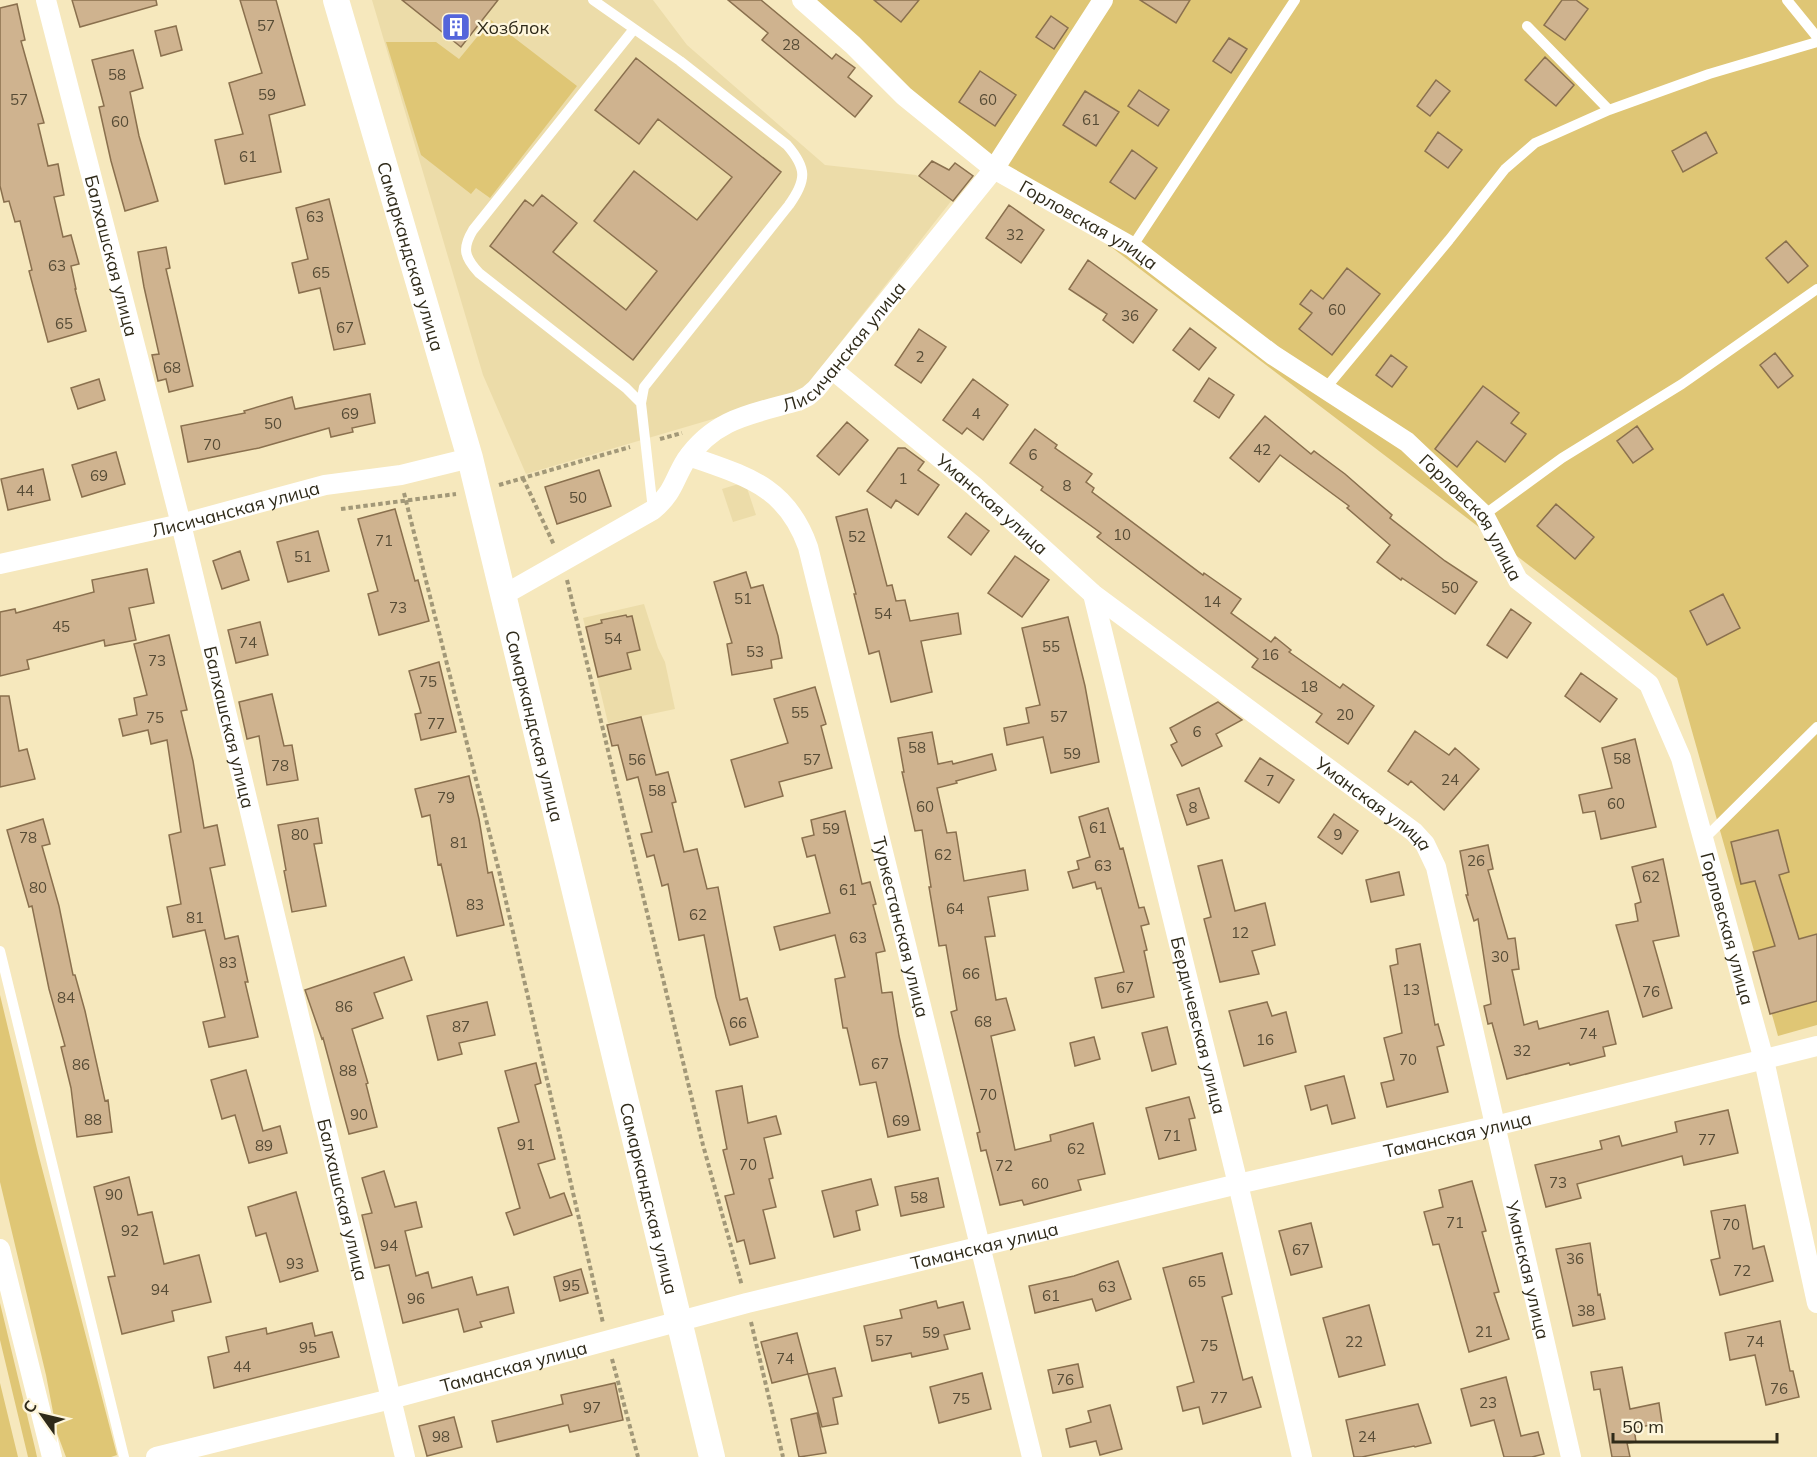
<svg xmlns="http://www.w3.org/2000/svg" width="1817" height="1457" font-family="Mulish,sans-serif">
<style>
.built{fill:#ecdca9}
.green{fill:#dfc675}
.building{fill:#cfb38f;stroke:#8a704e;stroke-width:1.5}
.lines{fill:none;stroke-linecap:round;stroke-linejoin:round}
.path{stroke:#a29878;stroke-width:4;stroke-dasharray:4.5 3;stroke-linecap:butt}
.service{stroke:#fff;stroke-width:10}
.minor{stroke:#fff;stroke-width:20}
.tertiary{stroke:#fff;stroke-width:26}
.labels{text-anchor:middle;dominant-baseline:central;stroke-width:4.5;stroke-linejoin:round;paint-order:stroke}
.number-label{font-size:15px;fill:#574c36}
.poi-label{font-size:18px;fill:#2f2a19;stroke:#fef6dc;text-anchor:start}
.street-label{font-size:18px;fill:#2f2a19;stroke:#fef6dc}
</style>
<rect width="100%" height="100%" fill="#f6e8bd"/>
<path class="built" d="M372 0H653L687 45 825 165 916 175 952 200 801 393 526 474 483 375Z
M745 482 756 515 733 522 722 489Z
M644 604 658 648 665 662 675 709 608 723 583 618Z"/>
<path class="green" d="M811 0H1817V1025L1778 1036 1677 678 993 157 952 130Z
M491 20 577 86 490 198 476 188 471 194 421 155 386 42H436L459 59Z
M0 995 38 1153 117 1455 111 1457H66L57 1433 46 1375 0 1182Z
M0 1303 35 1448 37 1457H28L0 1340Z
M0 1383 18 1457H0Z"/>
<path class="building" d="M72 0H156L157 5 80 27Z
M240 0H276L305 105 269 115 281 172 225 184 215 140 243 134 229 83 262 73Z
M402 0H498L461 47Z
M728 0H761L832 59 836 54 855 68 848 77 872 96 855 117 762 40 768 33Z
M874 0H919L901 22Z
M1140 0H1190L1176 23Z
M1562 0H1576L1588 9 1565 40 1544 25Z
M17 4 25 40 21 41 44 123 38 124 48 166 58 164 64 195 54 197 63 237 71 235 79 264 71 266 76 289H75L86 331 48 342 29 271 32 270 20 221 15 222 9 201 4 202 0 186V8Z
M1051 16 1068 28 1054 49 1036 37Z
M176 26 182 50 161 56 155 31Z
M1229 38 1247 49 1231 73 1213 61Z
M133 50 143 88 130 92 139 136 158 201 125 211 111 161 99 107 104 106 92 60Z
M1545 57 1574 85 1556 106 1525 80Z
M636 58 781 172 633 360 490 246 525 200 533 206 542 195 577 223 553 252 626 310 657 271 594 221 634 171 697 220 732 177 658 119 639 144 595 110Z
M980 71 1016 95 995 126 959 102Z
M1436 80 1450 91 1430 116 1417 106Z
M1139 90 1169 110 1158 126 1128 106Z
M1085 91 1119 112 1096 146 1063 125Z
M1438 132 1462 150 1448 168 1425 151Z
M1706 132 1717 153 1683 172 1672 151Z
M1132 150 1157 168 1135 199 1110 182Z
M932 161 949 170 955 163 973 176 953 201 919 176Z
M329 199 365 344 334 350 320 288 299 293 292 263 308 259 296 208Z
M1009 205 1044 230 1021 263 986 238Z
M1786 241 1808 266 1788 283 1766 258Z
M166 247 170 268 166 269 193 386 169 392 166 379 158 381 152 355 159 354 144 287 138 252Z
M1088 260 1157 310 1133 343 1103 320 1107 314 1069 289Z
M1347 268 1380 294 1332 355 1299 329 1312 313 1300 304 1311 290 1323 299Z
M1190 328 1216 348 1199 370 1173 350Z
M919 329 946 347 921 383 895 365Z
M1775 353 1793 376 1778 388 1760 365Z
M1391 355 1407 367 1392 387 1376 375Z
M1209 378 1234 395 1219 418 1194 401Z
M99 379 105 400 78 409 71 388Z
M973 379 1008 405 983 440 967 428 962 434 943 420Z
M1483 386 1519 413 1511 423 1526 434 1505 462 1477 441 1457 467 1435 449Z
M370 394 375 423 352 428 353 432 331 437 329 428 259 448 188 462 181 426 245 413 244 411 292 397 295 409Z
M1265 416 1311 454 1314 451 1345 474 1392 515 1390 518 1445 561 1477 582 1455 614 1402 578 1401 580 1377 562 1390 545 1347 508 1349 506 1280 455 1259 482 1230 458Z
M847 422 868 440 839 475 817 456Z
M1637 426 1653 449 1633 463 1617 441Z
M1035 429 1057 445 1055 448 1092 474 1086 482 1094 488 1092 492 1203 575 1204 573 1241 599 1231 613 1271 642 1275 637 1291 650 1289 652 1340 688 1343 684 1374 706 1348 744 1316 722 1322 714 1252 667 1258 659 1097 537 1101 533 1041 490 1043 487 1010 463Z
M898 448H905L924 462 918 470 939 485 918 515 896 500 891 508 867 491Z
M116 452 125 484 82 497 72 465Z
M43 469 50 500 8 510 1 479Z
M599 470 611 506 557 524 545 487Z
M1556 504 1594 537 1575 559 1537 526Z
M395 509 415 581 418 580 429 621 379 635 368 594 378 591 358 519Z
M867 509 887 586 892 585 896 601 905 600 910 621 958 613 961 634 921 641 932 692 891 702 879 651 869 654 854 594H856L836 517Z
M966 513 989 531 971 555 948 537Z
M318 531 329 571 288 582 277 542Z
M240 551 249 580 222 589 213 561Z
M1015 556 1049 580 1022 617 988 593Z
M147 569 154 603 129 608 136 640 105 646 104 640 27 660 29 669 0 676V612L15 609 16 613 94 592 92 580Z
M746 572 751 588 763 585 778 636 782 658 771 660 772 668 732 675 727 644 732 643 714 582Z
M1723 594 1740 628 1707 645 1690 611Z
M1511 609 1531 623 1507 658 1487 645Z
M626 615 627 617 632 616 640 650 627 653 631 669 598 677 586 627 602 623 601 620Z
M1068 617 1085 686 1099 762 1051 773 1043 737 1007 745 1004 728 1029 723 1026 708 1040 705 1022 628Z
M260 622 268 655 236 663 228 630Z
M169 635 187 710 181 711 193 761 204 828 217 825 225 865 210 868 225 939 238 936 248 982H245L258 1037 209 1047 203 1022 225 1017 205 930 173 937 167 907 181 904 169 835 181 832 167 740 151 744 148 730 123 736 119 719 137 715 134 698 147 695 134 644Z
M439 662 456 732 421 740 415 714 421 713 409 671Z
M1581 673 1617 699 1600 722 1565 696Z
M815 687 826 724 821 726 832 768 779 782 783 796 745 807 731 760 788 743 774 699Z
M272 694 284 746 292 745 298 780 267 785 259 736 247 739 239 702Z
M0 696H9L19 751 27 749 35 779 0 787Z
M1218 702 1242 720 1216 734 1222 746 1182 766 1171 745 1177 742 1170 728Z
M641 717 656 775 668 772 676 802 672 803 684 852 697 849 707 889 718 887 740 1000 747 998 758 1037 730 1045 716 997 704 935 679 940 668 884 662 886 654 855 647 857 641 834 652 832 638 777 627 780 618 745 612 746 607 725Z
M1415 731 1449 755 1455 748 1479 769 1444 810 1411 781 1408 785 1388 771Z
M932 732 938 764 952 761 953 764 992 754 996 770 956 781 957 783 937 788 947 833 956 832 964 881 1025 870 1028 890 988 897 995 936 985 937 996 1000 1006 998 1015 1030 991 1036 1015 1150 1051 1141 1050 1135 1093 1123 1105 1174 1078 1180 1081 1190 1024 1205 1022 1200 1000 1205 986 1150 981 1151 977 1133 980 1132 951 1012 957 1010 946 945 939 946 929 887H931L922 830 915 831 902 772H904L898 738Z
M1635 739 1656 827 1601 839 1595 811 1583 813 1579 795 1612 788 1602 748Z
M1260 758 1294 780 1279 803 1245 781Z
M469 776 479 819 488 873 492 872 504 925 457 936 441 864 438 865 430 815 422 817 415 789Z
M1199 788 1209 818 1187 825 1177 795Z
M1108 808 1120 849 1123 848 1139 908 1144 907 1149 924 1141 926 1147 950 1144 951 1154 997 1102 1008 1095 978 1124 972 1101 888 1097 889 1095 882 1073 888 1068 872 1079 869 1077 861 1090 857 1079 817Z
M845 811 862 884 870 882 876 904 873 905 885 951 876 953 882 993 892 992 899 1036 920 1130 888 1137 876 1082 860 1085 847 1028H843L835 979 845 977 835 935 780 950 774 927 830 913 815 855 807 857 802 838 814 835 811 820Z
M1334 814 1358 831 1342 854 1318 837Z
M318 818 322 843 314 844 326 906 292 912 284 871 286 870 278 825Z
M43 819 50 844 42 846 59 906 73 975H75L85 1011 105 1101 108 1100 112 1132 77 1137 71 1088 61 1047 65 1046 49 989 32 906 29 907 7 830Z
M1778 830 1789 872 1779 875 1799 939 1817 934V1001L1770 1014 1753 952 1775 946 1755 881 1741 884 1731 842Z
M1488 845 1493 869 1488 870 1508 939 1515 938 1519 969 1512 970 1524 1025 1537 1021 1539 1029 1608 1011 1616 1044 1603 1047 1605 1056 1570 1065 1569 1063 1507 1079 1492 1023 1488 1024 1484 1006 1491 1004 1478 919 1474 921 1466 895H1468L1460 851Z
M1663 859 1679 936 1653 941 1672 1008 1643 1017 1616 925 1638 921 1635 904 1641 902 1632 867Z
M1222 860 1235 911 1265 903 1275 945 1252 951 1259 974 1220 982 1204 919 1211 917 1198 866Z
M1399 872 1404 895 1371 902 1366 880Z
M1420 944 1435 1025 1438 1024 1444 1045 1437 1047 1448 1092 1387 1107 1381 1083 1394 1080 1384 1038 1402 1033 1390 966 1398 964 1396 949Z
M404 957 412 980 374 993 383 1018 352 1029 368 1083 366 1084 377 1127 349 1134 323 1038 322 1039 305 990Z
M487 1002 495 1035 459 1043 462 1054 438 1060 427 1016Z
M1267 1002 1272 1016 1286 1012 1296 1052 1244 1066 1229 1011Z
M1167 1027 1176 1064 1152 1071 1142 1033Z
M1094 1037 1100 1059 1075 1066 1070 1043Z
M536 1063 541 1083 535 1085 555 1159 538 1164 550 1198 564 1193 572 1215 514 1235 506 1213 520 1208 498 1128 519 1122 505 1071Z
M246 1070 263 1131 280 1126 287 1153 249 1163 235 1115 222 1119 211 1080Z
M1344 1076 1355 1118 1332 1124 1327 1105 1311 1110 1305 1086Z
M742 1086 748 1123 776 1116 781 1134 764 1138 773 1178 769 1179 776 1207 763 1210 775 1258 750 1264 744 1240 737 1242 725 1196 734 1194 723 1150 727 1149 716 1091Z
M1189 1097 1195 1118 1189 1119 1196 1150 1159 1159 1146 1108Z
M1728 1110 1738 1153 1684 1165 1682 1156 1577 1184 1581 1198 1546 1207 1535 1165 1602 1149 1600 1141 1619 1136 1622 1146 1677 1132 1675 1122Z
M384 1171 395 1207 416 1202 422 1227 405 1231 416 1276 428 1272 432 1288 472 1277 477 1295 508 1287 514 1313 480 1322 482 1327 464 1332 458 1309 403 1323 389 1265 375 1268 362 1215 372 1213 362 1178Z
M129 1177 138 1215 152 1212 164 1264 199 1255 211 1302 172 1311 174 1321 122 1334 108 1277 115 1276 94 1187Z
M938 1178 944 1207 901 1216 895 1187Z
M871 1179 878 1205 856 1211 860 1230 834 1237 822 1191Z
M1472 1181 1486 1231 1482 1232 1499 1292 1494 1293 1509 1339 1469 1352 1439 1244 1433 1245 1424 1212 1443 1207 1439 1190Z
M296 1192 318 1271 280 1282 266 1233 256 1236 248 1207Z
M1745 1205 1753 1249 1764 1246 1773 1281 1720 1295 1711 1260 1720 1258 1711 1211Z
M1311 1223 1322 1267 1291 1275 1279 1231Z
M1590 1243 1598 1295 1600 1294 1605 1319 1573 1326 1556 1249Z
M1222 1253 1232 1294 1222 1297 1243 1380 1252 1377 1261 1407 1203 1424 1199 1407 1183 1411 1177 1387 1194 1382 1163 1268Z
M1118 1261 1131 1299 1096 1311 1092 1299 1035 1313 1029 1286 1074 1276Z
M581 1269 588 1293 560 1301 554 1277Z
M936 1301 938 1308 963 1302 970 1329 944 1335 948 1349 912 1357 911 1353 872 1361 864 1326 902 1318 900 1310Z
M1369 1305 1385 1365 1339 1377 1323 1318Z
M1780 1321 1790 1371H1793L1799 1397 1766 1405 1755 1355 1730 1360 1725 1333Z
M312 1323 315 1336 332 1332 339 1357 214 1388 208 1357 229 1352 226 1337 266 1328 267 1334Z
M797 1333 808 1374 772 1383 761 1342Z
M1078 1364 1083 1387 1053 1393 1048 1370Z
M1622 1367 1630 1409 1659 1403 1662 1423 1634 1428 1636 1442 1627 1443 1630 1457H1612L1600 1389 1594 1390 1591 1372Z
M835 1368 842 1396 833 1398 838 1424 822 1427 808 1374Z
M982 1373 991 1409 939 1423 930 1387Z
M1506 1377 1521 1436 1538 1432 1544 1454 1532 1457H1504L1494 1420 1471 1426 1461 1389Z
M615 1383 623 1420 570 1432 568 1425 497 1442 492 1421 563 1404 561 1395Z
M1418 1404 1431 1443 1415 1447 1414 1446 1362 1457H1354L1346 1420Z
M1110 1405 1122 1449 1100 1455 1096 1441 1070 1447 1066 1429 1091 1422 1088 1411Z
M817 1413 826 1453 799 1457 791 1419Z
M454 1417 462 1447 427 1456 419 1426Z"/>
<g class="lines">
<path class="path" d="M660 439 682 433
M523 478 554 545
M499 485 630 447
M404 493 499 871 603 1323
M341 509 456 494
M567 580 703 1145 742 1286
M751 1322 783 1457
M612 1359 638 1457"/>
<path class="service" d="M593 0 680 61 787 145C807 168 807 180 789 205L644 387 641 403 653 510
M1787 0 1817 37
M1527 26 1609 110
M634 29 473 230C462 248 464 257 479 273L626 388 641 403
M1132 247 1295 0
M1325 389 1449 240 1505 169 1535 143 1609 110 1709 74 1817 42
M1484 515 1562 458 1682 384 1817 289
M1703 840 1817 727
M0 951 124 1457"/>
<g class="minor">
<path id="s1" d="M46 0 181 524 405 1457"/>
<path id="s2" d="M802 0 853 45 904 96 994 169 1132 247 1273 355 1407 442 1484 515 1518 580 1649 684 1681 758 1764 1060 1817 1303"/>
<path id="s3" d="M833 370 974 486 1093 594 1414 832 1425 844 1436 867 1571 1457"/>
<path id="s4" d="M689 456C745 476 786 485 808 547L1032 1457"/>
<path id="s5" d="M0 564 181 524 325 485 401 475 470 458"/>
<path id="s6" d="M1093 594 1238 1184 1302 1457"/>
<path id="s7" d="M502 596 653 510C674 492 673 481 686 460 715 418 752 414 798 401L808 396 816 389 994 169 1103 0"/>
<path d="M0 1249 52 1457"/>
<path id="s8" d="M156 1457 391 1399 747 1303 1238 1184 1495 1126 1817 1046"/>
</g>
<path class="tertiary" id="s9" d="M336 0 470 458 712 1457"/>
</g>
<defs>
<g id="building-square" transform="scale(1.5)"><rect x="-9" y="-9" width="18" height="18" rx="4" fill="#5465db" stroke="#fef6dc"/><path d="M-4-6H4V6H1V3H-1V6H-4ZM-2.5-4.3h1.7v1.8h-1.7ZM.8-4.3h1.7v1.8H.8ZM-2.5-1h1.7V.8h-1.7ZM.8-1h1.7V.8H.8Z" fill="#fff"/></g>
</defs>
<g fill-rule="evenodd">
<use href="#building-square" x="456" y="27"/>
</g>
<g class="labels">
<g class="number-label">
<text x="266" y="25">57</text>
<text x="791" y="44">28</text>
<text x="117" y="74">58</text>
<text x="267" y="94">59</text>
<text x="19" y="99">57</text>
<text x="988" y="99">60</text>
<text x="1091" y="119">61</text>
<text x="120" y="121">60</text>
<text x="248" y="156">61</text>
<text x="315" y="216">63</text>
<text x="1015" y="234">32</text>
<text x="57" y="265">63</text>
<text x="321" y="272">65</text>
<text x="1337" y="309">60</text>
<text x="1130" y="315">36</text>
<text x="64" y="323">65</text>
<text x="345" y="327">67</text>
<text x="920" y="356">2</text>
<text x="172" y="367">68</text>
<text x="350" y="413">69</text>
<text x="976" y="413">4</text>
<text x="273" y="423">50</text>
<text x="212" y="444">70</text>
<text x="1262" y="449">42</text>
<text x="1033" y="454">6</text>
<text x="99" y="475">69</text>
<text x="903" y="478">1</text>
<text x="1067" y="485">8</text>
<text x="25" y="490">44</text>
<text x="578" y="497">50</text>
<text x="1122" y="534">10</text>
<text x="857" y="536">52</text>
<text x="384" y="540">71</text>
<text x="303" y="556">51</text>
<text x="1450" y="587">50</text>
<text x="743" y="598">51</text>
<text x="1212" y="601">14</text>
<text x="398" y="607">73</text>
<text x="883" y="613">54</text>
<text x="61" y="626">45</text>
<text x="613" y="638">54</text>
<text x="248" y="642">74</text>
<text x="1051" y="646">55</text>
<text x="755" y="651">53</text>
<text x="1270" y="654">16</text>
<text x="157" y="660">73</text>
<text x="428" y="681">75</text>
<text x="1309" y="686">18</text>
<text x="800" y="712">55</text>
<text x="1345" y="714">20</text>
<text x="1059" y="716">57</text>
<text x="155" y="717">75</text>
<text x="436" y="723">77</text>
<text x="1197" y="731">6</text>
<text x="917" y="747">58</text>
<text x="1072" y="753">59</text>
<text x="1622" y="758">58</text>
<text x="637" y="759">56</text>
<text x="812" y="759">57</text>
<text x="280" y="765">78</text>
<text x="1450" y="779">24</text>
<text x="1270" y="780">7</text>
<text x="657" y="790">58</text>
<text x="446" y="797">79</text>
<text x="1616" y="803">60</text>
<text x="925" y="806">60</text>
<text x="1193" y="807">8</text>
<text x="1098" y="827">61</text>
<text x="831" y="828">59</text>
<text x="300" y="834">80</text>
<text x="1338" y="834">9</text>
<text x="28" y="837">78</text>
<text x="459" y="842">81</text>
<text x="943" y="854">62</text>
<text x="1476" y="860">26</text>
<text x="1103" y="865">63</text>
<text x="1651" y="876">62</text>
<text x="38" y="887">80</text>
<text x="848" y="889">61</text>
<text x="475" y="904">83</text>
<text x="955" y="908">64</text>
<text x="698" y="914">62</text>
<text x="195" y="917">81</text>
<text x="1240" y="932">12</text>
<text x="858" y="937">63</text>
<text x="1500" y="956">30</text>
<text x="228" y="962">83</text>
<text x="971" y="973">66</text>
<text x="1125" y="987">67</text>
<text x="1411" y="989">13</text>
<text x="1651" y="991">76</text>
<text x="66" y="997">84</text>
<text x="344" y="1006">86</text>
<text x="983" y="1021">68</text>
<text x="738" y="1022">66</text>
<text x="461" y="1026">87</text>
<text x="1588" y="1033">74</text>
<text x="1265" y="1039">16</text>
<text x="1522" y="1050">32</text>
<text x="1408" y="1059">70</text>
<text x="880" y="1063">67</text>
<text x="81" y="1064">86</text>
<text x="348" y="1070">88</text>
<text x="988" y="1094">70</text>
<text x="359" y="1114">90</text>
<text x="93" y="1119">88</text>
<text x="901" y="1120">69</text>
<text x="1172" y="1135">71</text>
<text x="1707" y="1139">77</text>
<text x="526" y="1144">91</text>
<text x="264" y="1145">89</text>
<text x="1076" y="1148">62</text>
<text x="748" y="1164">70</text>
<text x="1004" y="1165">72</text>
<text x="1558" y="1182">73</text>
<text x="1040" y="1183">60</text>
<text x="114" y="1194">90</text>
<text x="919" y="1197">58</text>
<text x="1455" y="1222">71</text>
<text x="1731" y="1224">70</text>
<text x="130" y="1230">92</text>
<text x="389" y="1245">94</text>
<text x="1301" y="1249">67</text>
<text x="1575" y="1258">36</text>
<text x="295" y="1263">93</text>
<text x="1742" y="1270">72</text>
<text x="1197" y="1281">65</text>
<text x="571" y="1285">95</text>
<text x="1107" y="1286">63</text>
<text x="160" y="1289">94</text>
<text x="1051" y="1295">61</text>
<text x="416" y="1298">96</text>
<text x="1586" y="1310">38</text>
<text x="1484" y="1331">21</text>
<text x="931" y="1332">59</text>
<text x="884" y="1340">57</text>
<text x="1354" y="1341">22</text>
<text x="1755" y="1341">74</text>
<text x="1209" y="1345">75</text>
<text x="308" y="1347">95</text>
<text x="785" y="1358">74</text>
<text x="242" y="1366">44</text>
<text x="1065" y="1379">76</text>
<text x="1779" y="1388">76</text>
<text x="1219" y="1397">77</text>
<text x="961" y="1398">75</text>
<text x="1488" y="1402">23</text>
<text x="592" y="1407">97</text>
<text x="441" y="1436">98</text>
<text x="1367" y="1436">24</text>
</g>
<g class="poi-label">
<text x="477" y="27">Хозблок</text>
</g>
<g class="street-label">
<text stroke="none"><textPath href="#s2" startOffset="366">Горловская улица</textPath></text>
<text stroke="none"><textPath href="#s1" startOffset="264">Балхашская улица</textPath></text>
<text stroke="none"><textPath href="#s9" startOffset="267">Самаркандская улица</textPath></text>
<text stroke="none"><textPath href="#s7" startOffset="435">Лисичанская улица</textPath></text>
<text stroke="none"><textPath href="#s3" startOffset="208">Уманская улица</textPath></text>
<text stroke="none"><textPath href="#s5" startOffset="242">Лисичанская улица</textPath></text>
<text stroke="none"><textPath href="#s2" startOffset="852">Горловская улица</textPath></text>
<text stroke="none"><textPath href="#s9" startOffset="753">Самаркандская улица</textPath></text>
<text stroke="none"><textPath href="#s1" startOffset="750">Балхашская улица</textPath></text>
<text stroke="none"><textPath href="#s3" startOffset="694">Уманская улица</textPath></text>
<text stroke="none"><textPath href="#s4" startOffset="548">Туркестанская улица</textPath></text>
<text stroke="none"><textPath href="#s2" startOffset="1356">Горловская улица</textPath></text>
<text stroke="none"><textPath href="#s6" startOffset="444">Бердичевская улица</textPath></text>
<text stroke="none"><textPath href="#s8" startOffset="1341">Таманская улица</textPath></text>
<text stroke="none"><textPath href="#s9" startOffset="1239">Самаркандская улица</textPath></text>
<text stroke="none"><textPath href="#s1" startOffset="1236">Балхашская улица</textPath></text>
<text stroke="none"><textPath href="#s8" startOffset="855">Таманская улица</textPath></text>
<text stroke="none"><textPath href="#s3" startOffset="1198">Уманская улица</textPath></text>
<text stroke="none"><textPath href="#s8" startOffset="369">Таманская улица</textPath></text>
</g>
</g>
<g transform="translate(42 1415) rotate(304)" stroke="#fef6dc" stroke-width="4.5" paint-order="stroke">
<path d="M0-4.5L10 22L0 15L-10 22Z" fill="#2f2a19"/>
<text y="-9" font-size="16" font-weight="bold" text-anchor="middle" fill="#2f2a19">С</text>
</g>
<path d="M1613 1433v9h164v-9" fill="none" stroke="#2f2a19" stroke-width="3"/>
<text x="1622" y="1433" font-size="18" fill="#2f2a19" stroke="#fef6dc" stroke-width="4.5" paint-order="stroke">50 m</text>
</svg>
